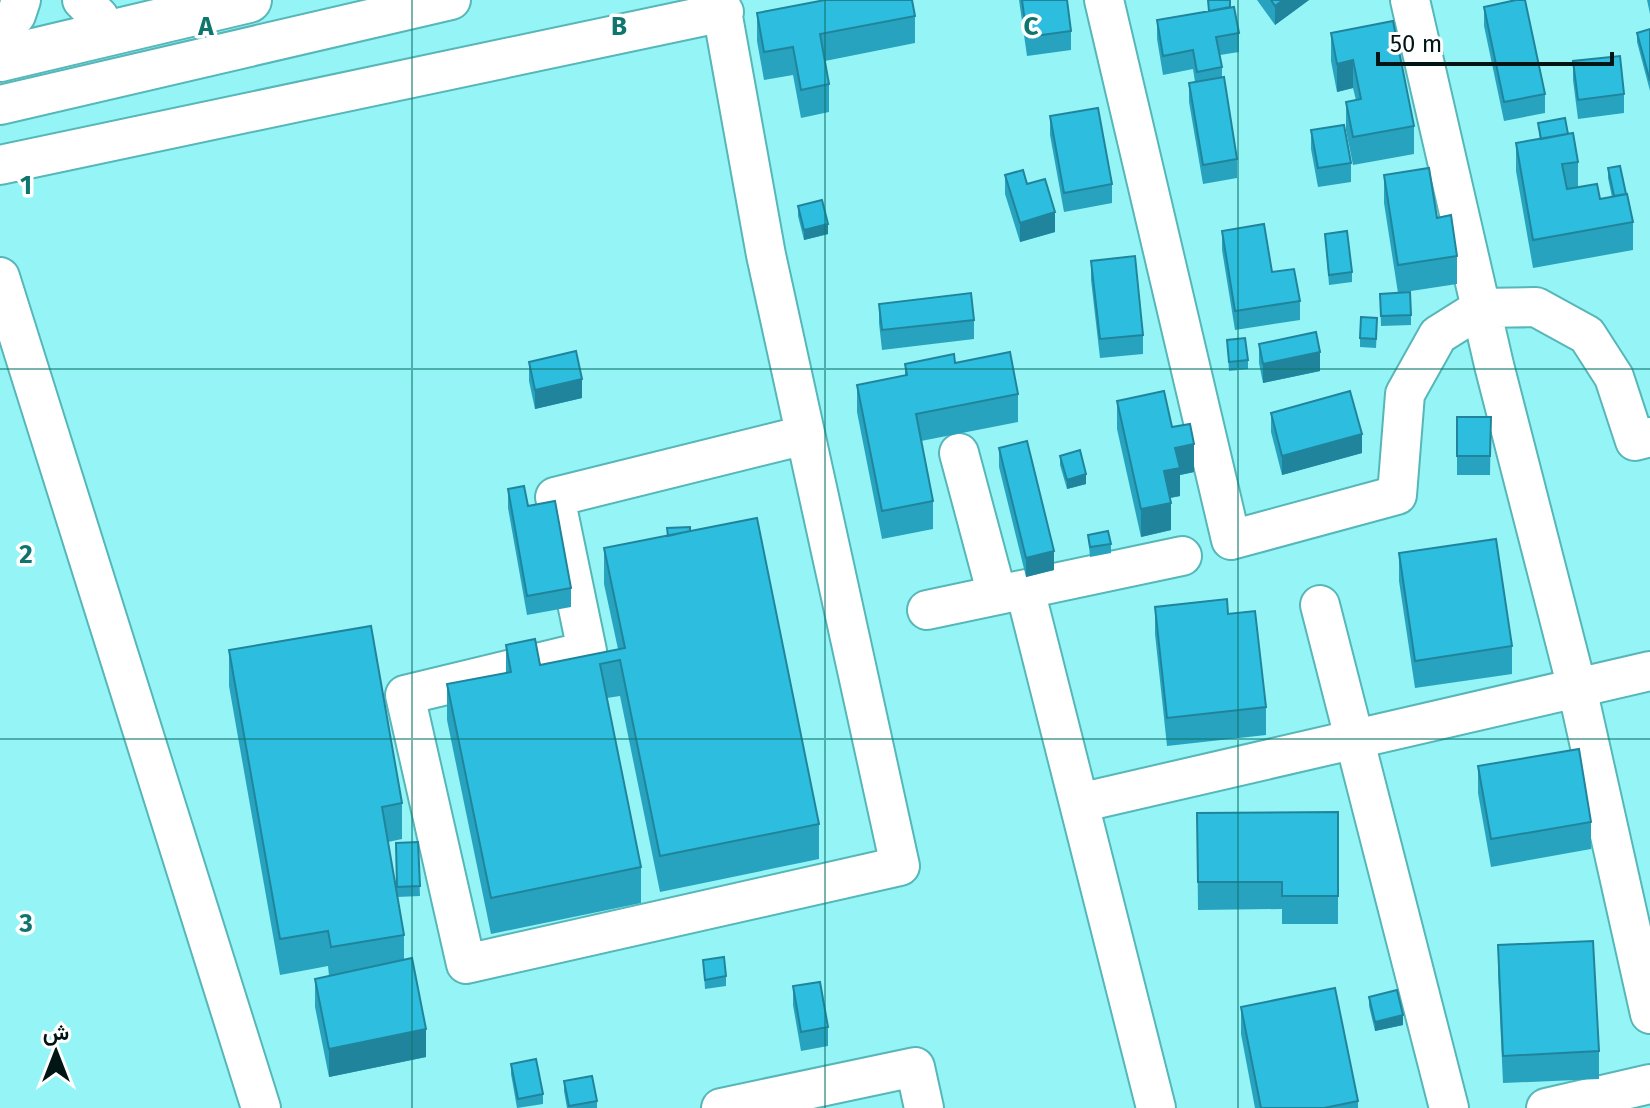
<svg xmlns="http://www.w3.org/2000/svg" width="1650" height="1108" font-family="'Fira Sans',Vazirmatn,sans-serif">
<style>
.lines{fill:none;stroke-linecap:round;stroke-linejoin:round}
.minor-casing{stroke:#56b6b8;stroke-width:42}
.major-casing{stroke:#56b6b8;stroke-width:48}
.minor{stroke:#fff;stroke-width:38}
.major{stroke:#fff;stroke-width:44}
.wall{fill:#27a3c0}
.shaded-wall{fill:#20859c}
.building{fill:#2dbedf;stroke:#20859c;stroke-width:2}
.grid{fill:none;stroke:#0f766e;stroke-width:2;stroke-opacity:0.55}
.grid-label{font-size:26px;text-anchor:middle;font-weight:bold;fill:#0f766e;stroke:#fff;stroke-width:7;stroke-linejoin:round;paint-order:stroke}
</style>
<rect width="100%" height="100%" fill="#95f4f6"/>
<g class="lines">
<g class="minor-casing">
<path id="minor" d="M82 0 99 17
M720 0 766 255 900 866 466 964 405 695 587 651 555 497 805 435
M1104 0 1231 540 1397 495 1405 394 1438 335 1481 308 1536 307 1587 335 1614 377 1635 441 1650 437
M1410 0 1494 365 1577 688 1650 1014
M0 34 16 15 21 0
M0 105 451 0
M0 165 724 12
M0 277 261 1108
M959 453 997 595
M1025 590 1156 1108
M1320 605 1449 1108
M927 610 1182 556
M1079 803 1650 671
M721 1108 915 1067 924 1108
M1546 1108 1650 1084"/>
</g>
<g class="major-casing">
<path id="major" d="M0 59 249 0"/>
</g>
<use href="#minor" class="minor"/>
<use href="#major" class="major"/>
</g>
<path class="wall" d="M1019 0H1067L1071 31V50L1027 56Z
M1257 0H1309L1275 25Z
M1647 0H1650V14Z
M1230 7 1239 33V52L1220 55 1222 67V78L1237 159V178L1203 184 1189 102V83L1195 82 1193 69 1163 75 1157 39V20Z
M1484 7 1545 94V113L1504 121 1484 26Z
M757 13 915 16V43L825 61 829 84V112L801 118 793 75 764 80 757 41Z
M1650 29V91L1637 42V33Z
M1331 33 1414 126V154L1353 165 1346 130V102L1356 100 1353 88 1337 92 1331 61Z
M1573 61 1624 94V113L1578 119 1573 80Z
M1050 116 1112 184V203L1064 212 1050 135Z
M1538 123 1568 134 1578 162V187L1600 199 1612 197 1608 178V168L1633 222V250L1533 268 1516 171V143L1540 139Z
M1311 130 1351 163V182L1318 187 1311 149Z
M1005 175 1027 184 1055 232 1020 242 1005 194Z
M1384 175 1437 218 1457 256V284L1398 293 1384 203Z
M798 206 828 234 804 240 798 216Z
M1222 231 1272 272 1300 301V320L1235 330 1222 250Z
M1325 234 1352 272V282L1329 285Z
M1091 261 1143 335V354L1100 358 1091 280Z
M1380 294 1411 315V325L1381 326Z
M879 304 974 320V339L882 350 879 323Z
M1377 328 1376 348 1360 347V338Z
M1227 340 1248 360V369L1229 371Z
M1259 344 1320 371 1263 383 1259 363Z
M529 362 582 398 535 409 529 381Z
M955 363 1018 394V422L921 441 933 501V529L882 539 857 412V385L905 375V364Z
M1117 401 1172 427 1194 472 1180 475V496L1170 498 1171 530 1141 537 1117 429Z
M1271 413 1362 453 1282 475 1271 432Z
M1457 417H1491L1490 475H1457Z
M999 448 1054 570 1026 577 999 467Z
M1060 456 1086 484 1067 489 1060 465Z
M508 489 528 506 571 588V607L527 615 508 508Z
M690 531 819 824V859L660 892 620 696 607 698 641 867V903L491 934 447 720V684L506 673V645L540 665 618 649 604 584V548Z
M1088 535 1111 544V553L1090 557Z
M1399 553 1512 646V674L1415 688 1399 581Z
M1155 607 1228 614 1266 707V735L1167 746 1155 634Z
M229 650 402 803V839L388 842 397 896 396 843 418 842 420 896 397 897 404 935V960L426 1057 329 1077 315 1007V979L329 976 328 966 280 975 229 686Z
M1478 766 1591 822V849L1491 867 1478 793Z
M1338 812V924H1282V909L1198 910 1197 813Z
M1498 945 1599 1051V1079L1503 1083 1498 973Z
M703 960 726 976V986L705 989Z
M793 986 828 1027V1046L801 1051 793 1005Z
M1369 997 1403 1025 1375 1031 1369 1006Z
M1241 1007 1358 1101V1108H1255L1241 1034Z
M511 1064 543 1094V1104L517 1108 511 1074Z
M564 1081 597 1101V1108H567L564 1091Z"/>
<path class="shaded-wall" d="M1283 0H1309L1275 25V6Z
M1353 60V88L1337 92V64Z
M1055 212V232L1020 242V223Z
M828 224V234L804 240V230Z
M1320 352V371L1263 383V364Z
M582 379V398L535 409V390Z
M1362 434V453L1282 475V456Z
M1194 444V472L1180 475V496L1164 499V471L1175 448Z
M1086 474V484L1067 489V480Z
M1171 503V530L1141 537V509Z
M1054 551V570L1026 577V558Z
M1403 1015V1025L1375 1031V1022Z
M426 1029V1057L329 1077V1049Z"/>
<path class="building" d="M825 0H912L915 16 820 34 829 84 801 90 793 47 764 52 757 13Z
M1022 0H1067L1071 31 1027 37Z
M1208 0H1230V7L1209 11Z
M1271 0H1283L1275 6Z
M1516 0H1525L1545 94 1504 102 1484 7Z
M1234 7 1239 33 1216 37 1222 67 1197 72 1193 50 1163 56 1157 20Z
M1393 21 1414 126 1353 137 1346 102 1361 99 1353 60 1337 64 1331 33Z
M1650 29V81L1637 33Z
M1620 56 1624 94 1578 100 1573 61Z
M1224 77 1237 159 1203 165 1189 83Z
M1098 108 1112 184 1064 193 1050 116Z
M1565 118 1568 134 1541 139 1538 123Z
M1344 125 1351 163 1318 168 1311 130Z
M1573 133 1578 162 1562 164 1567 189 1597 184 1600 199 1627 194 1633 222 1533 240 1516 143Z
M1620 166 1626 194 1614 196 1608 168Z
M1429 168 1437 218 1451 215 1457 256 1398 265 1384 175Z
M1023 170 1027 184 1045 179 1055 212 1020 223 1005 175Z
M822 200 828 224 804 230 798 206Z
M1264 224 1272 272 1294 269 1300 301 1235 311 1222 231Z
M1347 231 1352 272 1329 275 1325 234Z
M1135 256 1143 335 1100 339 1091 261Z
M1410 292 1411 315 1381 316 1380 294Z
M971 293 974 320 882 330 879 304Z
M1361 317 1377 318 1376 339 1360 338Z
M1316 332 1320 352 1263 364 1259 344Z
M1245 338 1248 360 1229 362 1227 340Z
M576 351 582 379 535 390 529 362Z
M1010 352 1018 394 916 414 933 501 882 511 857 385 907 375 905 364 954 354 955 363Z
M1164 391 1172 427 1190 424 1194 444 1175 448 1180 468 1164 471 1171 503 1141 509 1117 401Z
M1350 391 1362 434 1282 456 1271 413Z
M1457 417H1491L1490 456H1457Z
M1027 441 1054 551 1026 558 999 448Z
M1080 450 1086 474 1067 480 1060 456Z
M524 486 528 506 555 501 571 588 527 596 508 489Z
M757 518 819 824 660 856 620 660 600 664 641 867 491 898 447 684 511 672 506 645 535 639 540 665 625 648 604 548Z
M690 527V531L668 536 667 528Z
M1108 531 1111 544 1090 547 1088 535Z
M1496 539 1512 646 1415 661 1399 553Z
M1227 599 1228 614 1255 611 1266 707 1167 718 1155 607Z
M371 626 402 803 382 807 404 935 331 947 328 931 280 939 229 650Z
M1579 749 1591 822 1491 839 1478 766Z
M1338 812V896H1282V882H1198L1197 813Z
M418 842 420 886 397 887 396 843Z
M1593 941 1599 1051 1503 1056 1498 945Z
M724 957 726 976 705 980 703 960Z
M412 958 426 1029 329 1049 315 979Z
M820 982 828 1027 801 1032 793 986Z
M1335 988 1358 1101 1324 1108H1261L1241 1007Z
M1397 990 1403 1015 1375 1022 1369 997Z
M536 1059 543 1094 518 1099 511 1064Z
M592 1076 597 1101 569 1106 564 1081Z"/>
<path class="grid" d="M412 0V1108M825 0V1108M1238 0V1108M0 369H1650M0 739H1650"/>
<g class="grid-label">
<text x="206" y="35">A</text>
<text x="619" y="35">B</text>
<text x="1031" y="35">C</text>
<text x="26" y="194">1</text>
<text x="26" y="563">2</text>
<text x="26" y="932">3</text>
</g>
<g transform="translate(56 1052)" stroke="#ffffff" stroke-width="6" paint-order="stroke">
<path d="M0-6L14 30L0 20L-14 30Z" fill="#021515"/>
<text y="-12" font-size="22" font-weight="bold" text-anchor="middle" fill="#021515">ش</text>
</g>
<path d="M1378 52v12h234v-12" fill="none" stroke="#021515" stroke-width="4"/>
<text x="1390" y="52" font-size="24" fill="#021515" stroke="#ffffff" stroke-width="6" paint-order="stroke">50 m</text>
</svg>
